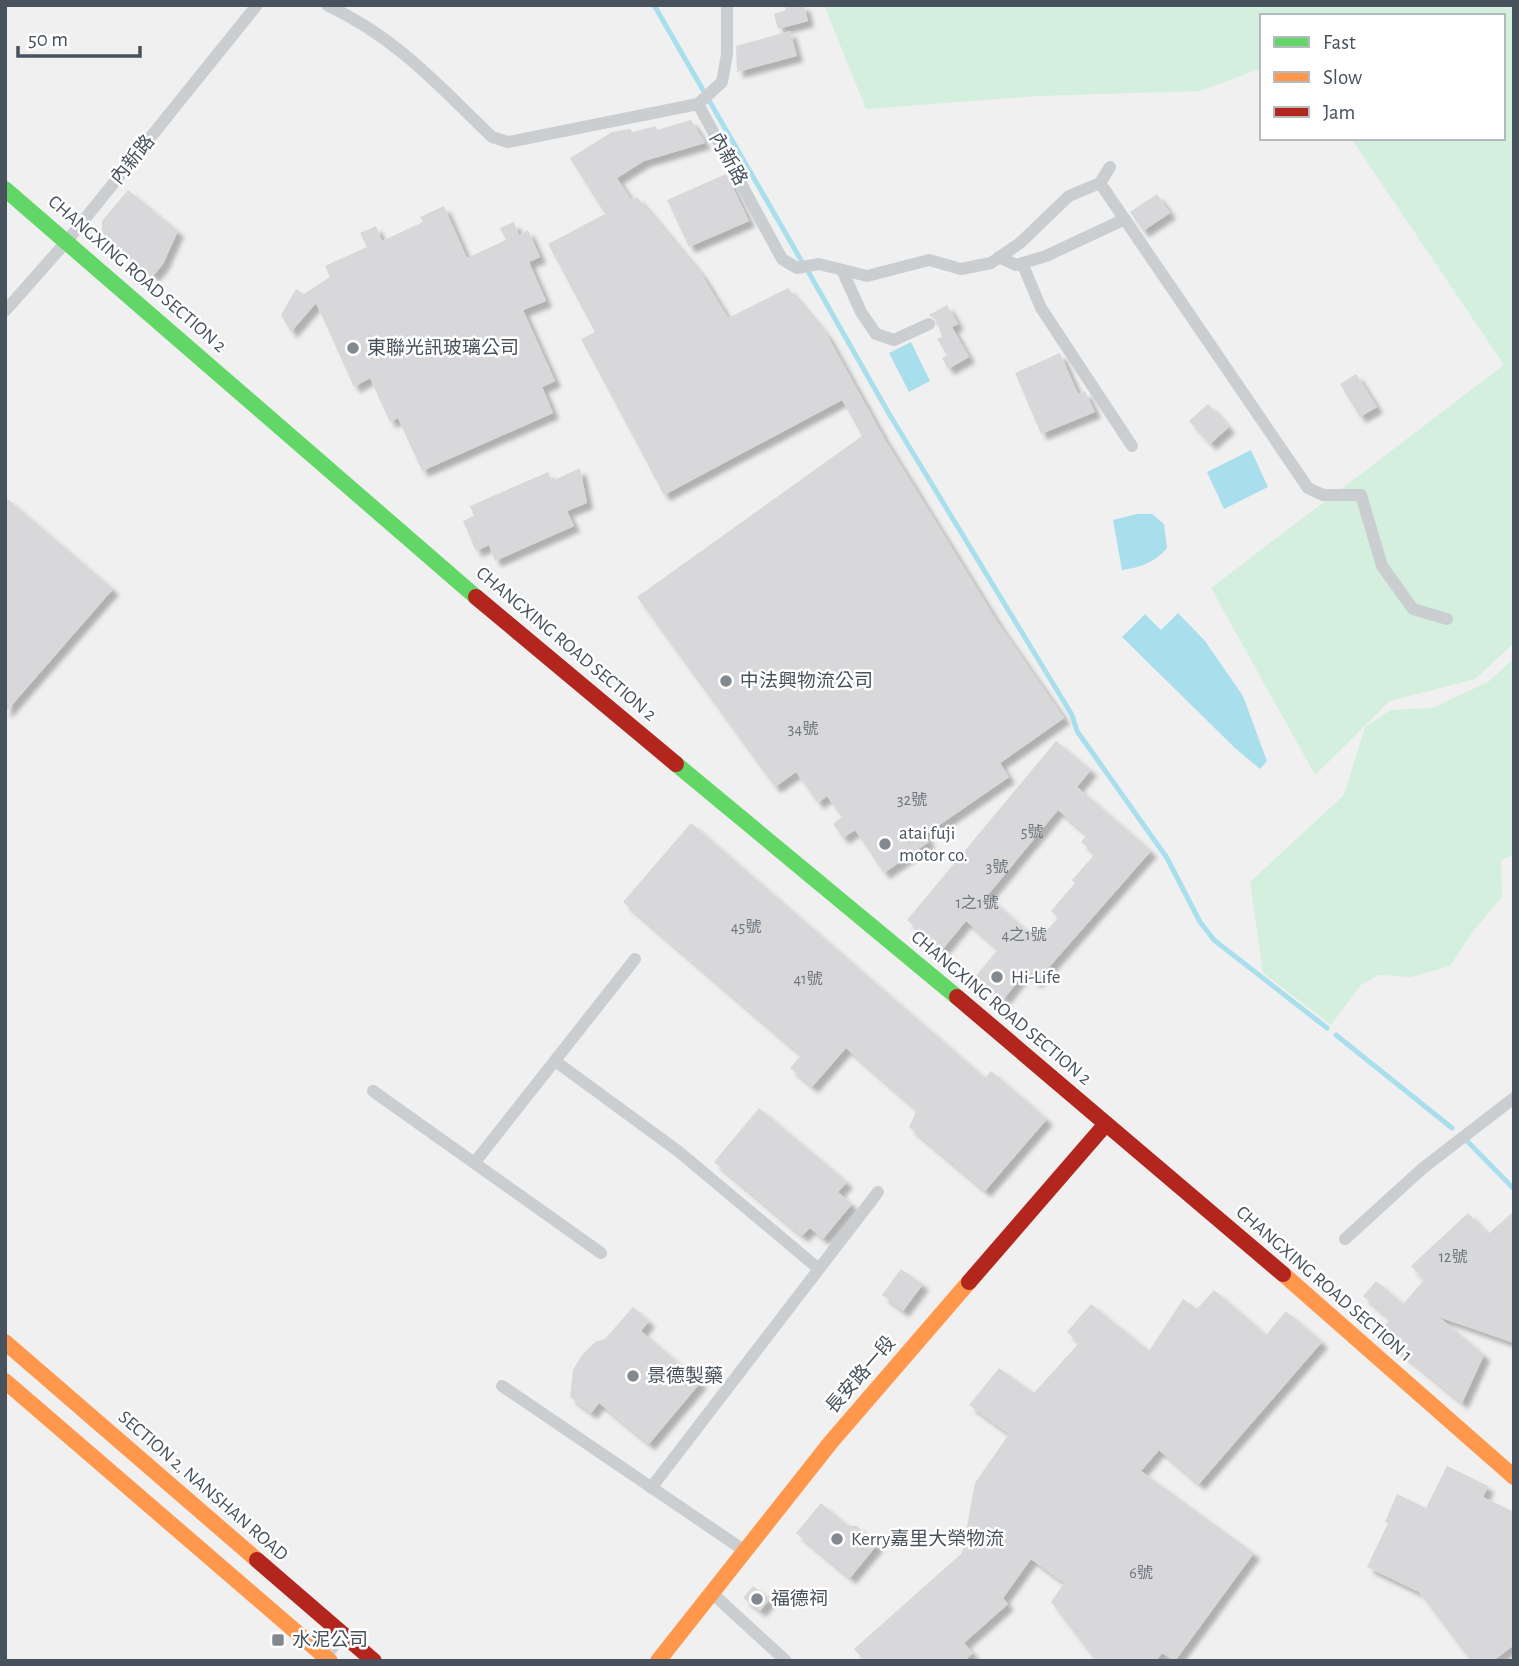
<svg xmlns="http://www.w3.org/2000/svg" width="1519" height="1666" font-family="'Alegreya Sans','Noto Sans TC',sans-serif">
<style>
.green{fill:#d4efde}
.water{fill:#a9dfed}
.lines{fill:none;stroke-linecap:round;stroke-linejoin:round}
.stream{stroke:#a9dfed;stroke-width:5}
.building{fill:#d8d8da;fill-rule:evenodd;filter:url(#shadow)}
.street{stroke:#cbced1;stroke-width:12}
.fast{stroke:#63d668;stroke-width:16}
.slow{stroke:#ff974d;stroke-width:16}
.jam{stroke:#b3261e;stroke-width:16}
.poi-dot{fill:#828990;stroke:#fff;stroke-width:2.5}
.labels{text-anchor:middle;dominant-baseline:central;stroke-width:5;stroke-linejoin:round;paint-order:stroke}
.number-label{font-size:16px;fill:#6d757d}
.street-label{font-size:19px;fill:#47525c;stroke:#fff}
.poi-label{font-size:19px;fill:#47525c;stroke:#fff;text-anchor:start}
</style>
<defs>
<filter id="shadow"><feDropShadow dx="6" dy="6" stdDeviation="2" flood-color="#0004"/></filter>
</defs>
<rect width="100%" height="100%" fill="#f0f0f0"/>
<path class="green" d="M824 5H1514V643L1475 679 1390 701 1315 775 1211 588 1504 365 1351 138H1503V16H1262V68L1200 91 1039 96 866 109Z
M1514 658V855L1501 860 1502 897 1474 930 1450 966 1411 977 1379 975 1361 985 1331 1025 1263 973 1250 882 1344 795 1365 727 1390 710 1432 708 1488 682Z"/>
<path class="water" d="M911 342 930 381 909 392 889 353Z
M1251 450 1268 487 1224 509 1207 472Z
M1137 514H1152L1164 524 1167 548C1154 563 1141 567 1122 570L1113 520Z
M1178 613 1205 641 1243 696 1267 761 1260 769 1235 748 1122 637 1145 614 1161 630Z"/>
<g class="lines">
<path class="stream" d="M654 5 801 260
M809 273 888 412 1072 715 1077 731 1167 858 1200 922 1214 940 1327 1028
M1336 1035 1452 1128
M1468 1142 1514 1189"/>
</g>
<path class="building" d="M784 5H804L808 21 778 29 774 14 786 10Z
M790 31 797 56 737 72 736 46Z
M691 120 705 143 644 161 617 178 631 200 637 197 702 275 728 318 788 288 827 335 884 438 1000 626 1064 718 1000 763 1009 777 925 835 929 842 884 873 855 830 843 838 833 824 842 817 827 796 818 803 796 772 775 787 637 597 862 436 842 400 664 495 581 339 595 332 548 244 605 214 570 158 612 132 630 129 632 132 656 126 657 130Z
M726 174 749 221 689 247 667 200Z
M128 190 178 231 163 264 153 276 102 233V221Z
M1157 194 1170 213 1143 231 1130 212Z
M444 206 467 258 506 240 500 228 514 222 519 235 528 230 540 257 529 262 546 301 523 310 555 381 542 387 553 413 422 471 398 418 390 422 370 378 354 387 316 303 291 332 281 315 296 289 304 294 330 277 325 266 367 247 360 233 376 226 382 241 423 222 420 217Z
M947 305 958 324 952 327 969 357 948 369 942 358 947 355 937 339 942 337 937 321 929 315Z
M1060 353 1078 394 1085 391 1095 412 1041 434 1015 373Z
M1356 374 1377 407 1360 417 1340 384Z
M1208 404 1229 427 1210 444 1189 421Z
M580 468 587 503 567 511 574 526 495 561 489 545 476 551 463 521 474 516 470 506 548 472 552 481Z
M5 497 113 589 5 713Z
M1056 741 1091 770 1077 787 1151 851 1036 982 1025 972 1004 999 976 976 998 949 966 921 942 950 907 920ZM1058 810 1087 835 1081 842 1095 854 1072 880 1075 883 1051 911 1058 918 1038 940 987 896Z
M691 823 985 1078 991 1071 1047 1119 985 1191 909 1127 917 1110 846 1048 812 1087 790 1068 801 1055 623 902Z
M759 1108 847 1182 838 1192 852 1204 823 1239 810 1228 802 1236 714 1162Z
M1514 1211V1343L1439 1317 1484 1355 1462 1403 1378 1334 1390 1319 1363 1296 1376 1281 1403 1304 1424 1280 1411 1266 1468 1213 1488 1234Z
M901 1269 923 1284 903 1311 882 1295Z
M1214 1290 1266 1335 1286 1311 1322 1342 1199 1484 1159 1450 1141 1471 1254 1553 1175 1661 1162 1653 1156 1661H1096L1051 1602 1064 1583 1031 1559 1003 1598 1008 1604 964 1643 973 1653 964 1661H865L854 1649 962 1553 975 1483 1009 1434 969 1405 999 1368 1034 1393 1079 1343 1067 1332 1091 1304 1149 1351 1183 1299 1197 1309Z
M633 1307 649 1321 641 1331 701 1382 649 1444 599 1403 591 1413 570 1397 573 1370 582 1355 595 1342 605 1339Z
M1447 1466 1488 1486 1483 1497 1514 1512V1645L1493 1661H1471L1419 1592 1367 1567 1388 1523 1385 1522 1397 1494 1426 1508Z
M821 1503 848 1526H857L877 1545 850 1578 796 1533Z
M753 1586 770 1599 760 1611 743 1598Z"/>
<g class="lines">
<path class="street" d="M327 5C397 38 438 85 492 137L508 142 698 104 782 259 797 268 819 264 867 276 929 260 961 269 991 263 1020 243 1069 196 1100 183 1110 167
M698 104 722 82 727 54V5
M1100 183 1308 488 1323 495H1361L1382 566 1413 609 1447 619
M999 257 1016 265 1046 256 1125 219
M1022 263 1041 308 1132 446
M843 272 861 312 876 334 894 340 929 324
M5 311 67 241 257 5
M555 1061 678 1151 819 1269
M373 1091 601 1253
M475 1162 635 959
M1345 1239 1423 1168 1514 1098
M502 1386 745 1551
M651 1488 878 1192
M712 1593 786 1661
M323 1661 342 1634"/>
<path class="fast" d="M5 189 476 597
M676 764 957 997"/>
<path class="slow" d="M1283 1274 1514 1477
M5 1342 257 1560
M5 1381 330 1661
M658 1661 831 1442 969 1282"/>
<path class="jam" d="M476 597 676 764
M957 997 1283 1274
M969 1282 1105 1125
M257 1560 374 1661"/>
</g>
<g class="poi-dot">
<circle cx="353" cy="348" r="7"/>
<circle cx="726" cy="681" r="7"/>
<circle cx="885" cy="844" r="7"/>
<circle cx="997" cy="977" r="7"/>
<circle cx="633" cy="1376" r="7"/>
<circle cx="837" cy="1539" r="7"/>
<circle cx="757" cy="1599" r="7"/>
<rect x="271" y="1633" width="14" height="14" rx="3.5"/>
</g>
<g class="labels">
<g class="number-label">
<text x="803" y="729">34號</text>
<text x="912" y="800">32號</text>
<text x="1032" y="832">5號</text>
<text x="997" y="867">3號</text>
<text x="977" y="903">1之1號</text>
<text x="746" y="927">45號</text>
<text x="1024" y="935">4之1號</text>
<text x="808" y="979">41號</text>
<text x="1453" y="1257">12號</text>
<text x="1141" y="1573">6號</text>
</g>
<g class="street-label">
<text transform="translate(728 159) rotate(61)">內新路</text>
<text transform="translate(133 160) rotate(-51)">內新路</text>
<text transform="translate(137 274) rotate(41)">CHANGXING ROAD SECTION 2</text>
<text transform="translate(566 644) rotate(40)">CHANGXING ROAD SECTION 2</text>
<text transform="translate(1001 1008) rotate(40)">CHANGXING ROAD SECTION 2</text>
<text transform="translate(1324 1284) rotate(41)">CHANGXING ROAD SECTION 1</text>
<text transform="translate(861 1375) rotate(-49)">長安路一段</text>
<text transform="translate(203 1486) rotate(41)">SECTION 2, NANSHAN ROAD</text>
</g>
<g class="poi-label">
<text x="367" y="348">東聯光訊玻璃公司</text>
<text x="740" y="681">中法興物流公司</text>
<text x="899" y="833">atai fuji<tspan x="899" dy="22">motor co.</tspan></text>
<text x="1011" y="977">Hi-Life</text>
<text x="647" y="1376">景德製藥</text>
<text x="851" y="1539">Kerry嘉里大榮物流</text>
<text x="771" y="1599">福德祠</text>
<text x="292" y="1640">水泥公司</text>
</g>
</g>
<rect width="1519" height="1666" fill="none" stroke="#47525c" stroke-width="14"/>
<rect x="1260" y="14" width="245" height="126" fill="#ffffff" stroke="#b5babe" stroke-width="2"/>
<rect x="1274" y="37" width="35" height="10" fill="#63d668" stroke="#b5babe" stroke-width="2"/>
<text x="1323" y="49" font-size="21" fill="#47525c">Fast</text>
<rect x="1274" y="72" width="35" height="10" fill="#ff974d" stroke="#b5babe" stroke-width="2"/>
<text x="1323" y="84" font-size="21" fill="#47525c">Slow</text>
<rect x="1274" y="107" width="35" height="10" fill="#b3261e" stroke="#b5babe" stroke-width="2"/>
<text x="1323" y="119" font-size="21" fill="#47525c">Jam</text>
<path d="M18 46v10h122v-10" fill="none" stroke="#47525c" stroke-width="3.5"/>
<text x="28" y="46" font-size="21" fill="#47525c" stroke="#ffffff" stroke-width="5" paint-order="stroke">50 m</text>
</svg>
